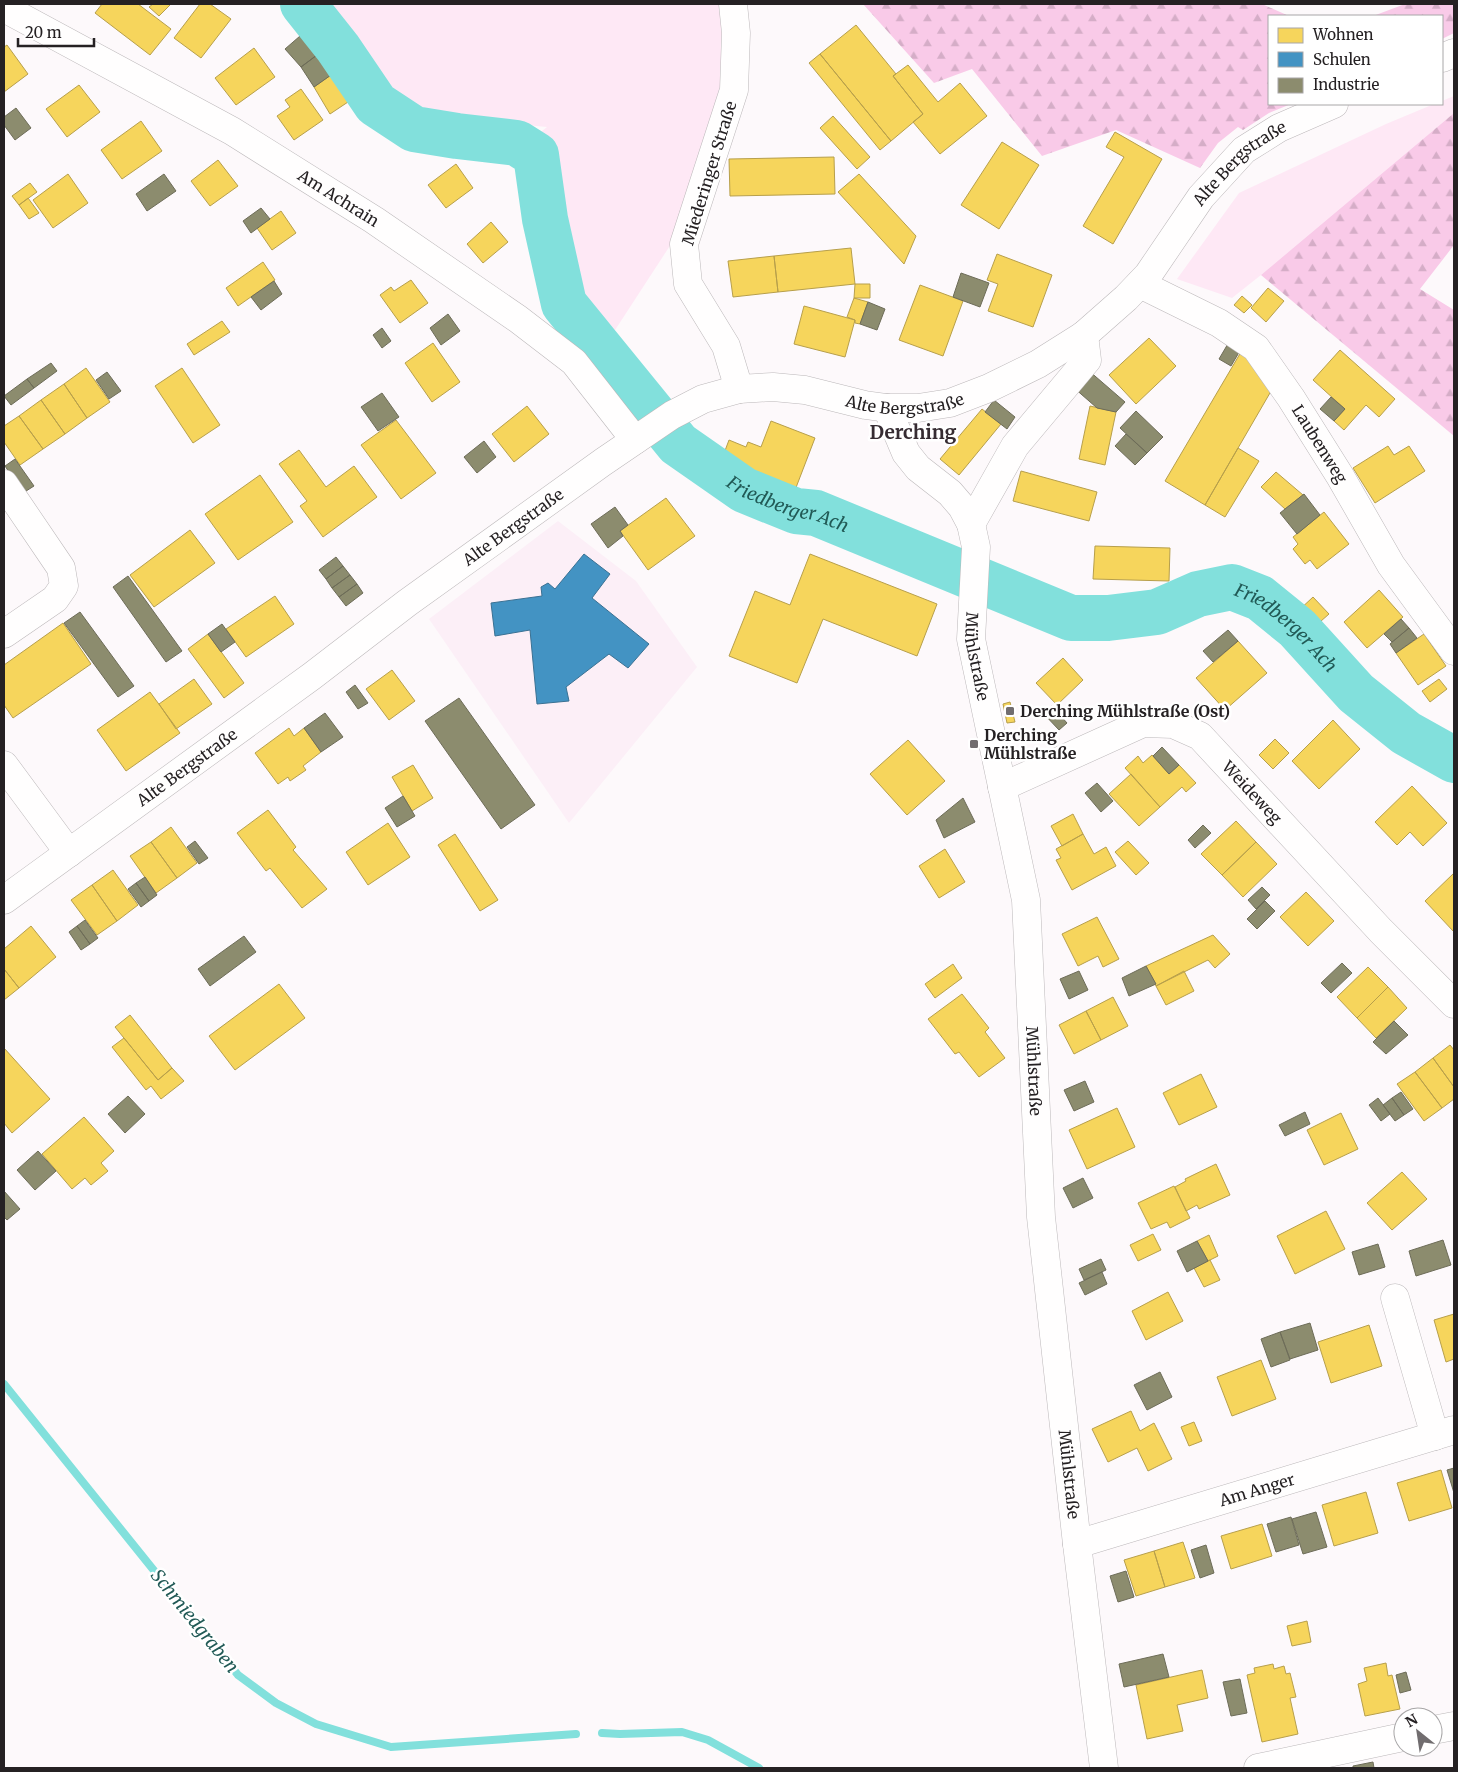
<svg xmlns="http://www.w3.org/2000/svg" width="1458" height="1772" font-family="Merriweather,serif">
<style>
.built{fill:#fceff7}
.green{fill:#fee8f5}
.forest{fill:url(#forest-firs)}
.homes{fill:#f6d55c;stroke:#b79f4b}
.schools{fill:#4393c3;stroke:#3a7193}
.industry{fill:#8c8c6e;stroke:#6d6c58}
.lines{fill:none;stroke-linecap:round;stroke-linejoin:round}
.stream{stroke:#82e0dc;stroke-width:8}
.river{stroke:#82e0dc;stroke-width:46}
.street-casing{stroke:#bcb8ba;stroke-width:29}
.street{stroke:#fffefe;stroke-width:28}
.poi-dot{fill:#716d6f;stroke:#fff;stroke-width:2}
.labels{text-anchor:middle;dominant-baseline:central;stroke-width:5;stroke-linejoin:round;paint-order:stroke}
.street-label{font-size:16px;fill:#252123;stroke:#fff}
.poi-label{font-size:16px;font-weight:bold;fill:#252123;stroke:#fff;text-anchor:start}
.water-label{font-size:18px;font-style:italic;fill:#215a56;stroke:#fff}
.quarter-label{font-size:19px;font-weight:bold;fill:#362c32;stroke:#fff}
</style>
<defs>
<pattern id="forest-firs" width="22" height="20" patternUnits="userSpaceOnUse" patternTransform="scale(1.25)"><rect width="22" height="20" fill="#f9cae8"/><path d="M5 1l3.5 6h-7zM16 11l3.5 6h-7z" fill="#d5adc7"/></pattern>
</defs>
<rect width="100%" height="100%" fill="#fdf9fb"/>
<path class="built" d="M558 521 636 581 697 667 569 823 429 619Z"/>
<path class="green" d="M309 4H723L720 90 675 238 604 347 593 361 554 306 536 232 527 176 510 157 547 127 515 124 413 120 372 90 319 14Z
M1454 96V113L1261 275 1232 298 1177 279 1239 193 1386 124 1434 104H1442V101Z"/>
<path class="forest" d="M863 4H1262L1289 16H1269V104H1291L1269 113 1243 130 1238 127 1218 143 1200 168 1116 130 1042 156 972 69 934 83Z
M1405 4H1454V33L1442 39V16H1373Z
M1454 113V245L1420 289 1454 310V436L1261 275Z"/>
<path class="homes" d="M102 4H138L171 29 150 55 95 13Z
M153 4H171L159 16 149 7Z
M200 4H210L231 19 201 58 174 38Z
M856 25 896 74 893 76 923 114 891 141 820 54Z
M7 45 28 74 4 92V47Z
M254 48 275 77 236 105 215 78Z
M820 54 891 141 880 150 809 63Z
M908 65 938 102 960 83 987 116 940 154 913 122 923 114 893 76Z
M331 75 348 102 330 114 314 87Z
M79 85 100 112 67 137 46 109Z
M301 89 323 120 294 140 277 116 290 107 285 100Z
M833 116 870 157 857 169 820 128Z
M141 121 162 151 122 179 101 150Z
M1115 132 1162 159 1113 244 1083 226 1124 157 1106 147Z
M1002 142 1039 165 999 229 961 205Z
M834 157 835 194 730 196 729 159Z
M218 160 238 186 210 206 191 181Z
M456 164 473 188 446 208 428 185Z
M68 174 88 203 53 228 33 200Z
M859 174 916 236 904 264 838 192Z
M30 183 37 192 19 205 12 196Z
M28 198 39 213 29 219 19 205Z
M281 211 296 233 272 250 257 228Z
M491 222 508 242 483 263 467 244Z
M851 248 855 284 778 292 774 256Z
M997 254 1052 275 1033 327 988 311 998 284 987 280Z
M774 256 778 292 733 297 728 261Z
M263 262 275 280 238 306 226 288Z
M411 280 428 303 400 323 380 295 391 287 394 291Z
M855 284H870V298H854Z
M920 285 963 301 943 356 899 340Z
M1268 288 1284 301 1266 322 1251 308Z
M1242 296 1252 305 1244 313 1234 305Z
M854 298 868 302 860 324 855 323V320L847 317Z
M804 306 855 320 845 357 794 344Z
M222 321 230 332 194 355 187 344Z
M1149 338 1176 366 1136 404 1109 375Z
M433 343 460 382 432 402 405 363Z
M1340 350 1395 399 1379 417 1366 405 1344 430 1334 421 1345 409 1313 380Z
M1241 352 1274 386 1205 505 1165 481Z
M86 368 110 402 87 418 64 384Z
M182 368 220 425 193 443 155 386Z
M64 384 87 418 65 434 41 400Z
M41 400 65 434 43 449 19 416Z
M527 406 549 434 514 462 492 434Z
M1090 406 1116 412 1105 465 1079 459Z
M982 409 1001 424 959 475 940 459Z
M19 416 43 449 20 465 4 442V426Z
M396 420 436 473 401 499 361 445Z
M771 421 815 438 792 498 749 482 751 476 720 464 729 440 746 447 748 442 761 447Z
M1388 446 1394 455 1409 446 1425 471 1375 503 1353 468Z
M1238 448 1259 461 1225 517 1205 505Z
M299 450 326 487 354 466 377 497 323 537 300 506 307 501 279 464Z
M1021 471 1097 492 1089 521 1013 501Z
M1276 472 1303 495 1285 509 1261 487Z
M260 475 293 522 238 560 205 514Z
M666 498 695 536 648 570 620 531Z
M1324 512 1349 544 1317 569 1310 560 1305 564 1293 549 1298 544 1293 537Z
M190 530 215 563 154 607 130 575Z
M1095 546 1170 548 1169 581 1093 579Z
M810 554 937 604 917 656 823 619 797 683 729 656 755 591 790 605Z
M1379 590 1403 617 1367 648 1344 622Z
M275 596 294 624 246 657 226 629Z
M1313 597 1329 614 1312 629 1297 612Z
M63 623 91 664 13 718 4 705V665Z
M208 634 244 683 224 698 188 649Z
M1424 634 1446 666 1418 685 1396 653Z
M1238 641 1267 673 1225 710 1196 678Z
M1063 658 1083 680 1057 705 1036 683Z
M392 670 415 701 389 720 366 689Z
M194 679 212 704 176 729 159 704Z
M1439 679 1447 689 1430 702 1422 691Z
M150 692 180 733 126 771 97 730Z
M1010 702 1015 722 1007 723 1003 704Z
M1333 720 1360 749 1319 789 1292 761Z
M289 728 294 736 304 728 321 752 303 766 306 770 290 781 288 777 278 784 255 753Z
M1275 739 1289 753 1273 769 1259 755Z
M908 740 945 781 907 815 870 774Z
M1152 755 1169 774 1179 765 1196 783 1186 792 1182 787 1160 807 1125 768 1138 756 1143 763Z
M413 765 433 798 412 811 392 777Z
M1131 774 1160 807 1139 826 1109 794Z
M1412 786 1447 823 1423 846 1410 832 1397 845 1375 822Z
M268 810 296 847 293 850 327 889 302 908 270 868 266 871 237 833Z
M1073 814 1083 834 1062 846 1051 826Z
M1236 821 1256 842 1222 875 1201 854Z
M388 823 410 857 368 885 346 852Z
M171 827 197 863 177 878 151 842Z
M455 834 498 900 480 911 438 845Z
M1083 834 1094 854 1106 847 1116 866 1072 890 1056 860 1061 858 1056 849Z
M1128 841 1149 863 1136 875 1115 852Z
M151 842 177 878 156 893 130 856Z
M1256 842 1277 864 1243 897 1222 875Z
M945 849 965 882 939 898 919 866Z
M113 870 138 905 117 921 92 885Z
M1454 873V932L1425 901Z
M92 885 117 921 97 935 71 900Z
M1306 892 1334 921 1308 946 1280 917Z
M1097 917 1119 959 1103 967 1098 956 1078 966 1062 934Z
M31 926 56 957 19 988 4 969V949Z
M1213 935 1230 954 1215 968 1208 960 1156 986 1146 966Z
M953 964 962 978 935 998 925 984Z
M1368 967 1388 987 1357 1018 1337 997Z
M4 969 19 988 4 1000Z
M1184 971 1194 991 1166 1005 1156 986Z
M279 984 305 1018 235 1070 209 1036Z
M1388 987 1407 1008 1376 1038 1357 1018Z
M962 994 989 1028 985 1032 1005 1058 979 1077 959 1052 955 1054 928 1019Z
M1113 997 1128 1026 1101 1040 1086 1011Z
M1086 1011 1101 1040 1074 1054 1059 1025Z
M130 1015 172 1068 158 1080 115 1027Z
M124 1038 158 1080 172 1068 184 1081 161 1099 151 1086 146 1090 112 1047Z
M1450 1045 1454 1050V1087L1433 1058Z
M4 1048 50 1099 12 1133 4 1123Z
M1433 1058 1454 1087V1099L1442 1108 1415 1072Z
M1415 1072 1442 1108 1424 1121 1397 1084Z
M1201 1074 1217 1107 1179 1125 1163 1093Z
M1117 1108 1135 1147 1087 1169 1069 1130Z
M1341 1113 1358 1149 1324 1165 1307 1130Z
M84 1117 114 1151 101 1163 108 1171 91 1185 85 1178 72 1189 42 1154Z
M1216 1164 1230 1195 1199 1209 1197 1205 1186 1211 1175 1187 1186 1181 1185 1179Z
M1402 1172 1427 1199 1392 1230 1367 1203Z
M1174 1186 1190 1218 1170 1228 1167 1222 1151 1229 1138 1203Z
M1326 1211 1345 1249 1295 1274 1277 1236Z
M1153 1234 1161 1250 1138 1261 1130 1245Z
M1209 1235 1218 1256 1208 1261 1197 1241Z
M1210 1260 1220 1280 1204 1287 1194 1268Z
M1168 1292 1183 1321 1146 1340 1132 1311Z
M1454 1314V1359L1446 1362 1434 1320Z
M1369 1325 1382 1366 1331 1383 1318 1342Z
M1261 1360 1276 1399 1232 1416 1217 1377Z
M1131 1411 1140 1431 1154 1423 1172 1459 1148 1471 1137 1448 1108 1462 1092 1429Z
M1194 1422 1202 1441 1189 1446 1181 1427Z
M1441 1470 1452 1508 1409 1521 1397 1483Z
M1366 1492 1378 1533 1334 1546 1322 1505Z
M1262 1524 1272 1556 1231 1569 1221 1536Z
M1183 1542 1195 1578 1165 1587 1154 1551Z
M1154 1551 1165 1587 1136 1596 1124 1560Z
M1307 1621 1311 1642 1292 1646 1287 1626Z
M1386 1663 1388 1676 1392 1675 1400 1709 1365 1716 1358 1684 1367 1681 1364 1668Z
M1273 1664 1274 1669 1284 1666 1286 1674 1290 1673 1296 1697 1290 1698 1298 1734 1262 1742 1247 1675 1255 1673 1254 1668Z
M1202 1670 1208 1698 1177 1705 1183 1731 1147 1739 1136 1685Z"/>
<path class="schools" d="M584 554 610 574 592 598 649 644 628 668 609 654 566 687 569 701 537 704 530 630 495 636 491 603 542 596 541 587 548 583 555 589Z"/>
<path class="industry" d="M300 36 317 55 301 67 285 49Z
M317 55 331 75 314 87 301 67Z
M16 108 31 128 15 140 4 125V117Z
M164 174 176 191 147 211 136 194Z
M261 208 270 219 251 233 243 221Z
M961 273 989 283 980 307 953 297Z
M274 281 282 294 261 310 251 297Z
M868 302 885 309 877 330 860 324Z
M448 314 460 331 441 345 430 328Z
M382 328 391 341 382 348 373 335Z
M1229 342 1241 349 1231 366 1219 359Z
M51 363 57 371 34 388 27 379Z
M1088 370 1125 402 1116 412 1097 408 1073 387Z
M107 372 121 391 109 399 96 380Z
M27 379 34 388 11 405 4 396Z
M382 393 399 417 378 431 361 407Z
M1331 397 1345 409 1334 421 1320 409Z
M994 400 1015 417 1007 429 985 412Z
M1136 411 1163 437 1147 453 1120 428Z
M1126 434 1147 453 1135 465 1115 446Z
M484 441 496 457 477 473 464 457Z
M15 459 34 486 23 493 5 466Z
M1304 494 1320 515 1297 534 1280 513Z
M615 507 628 525 620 531 623 536 608 548 591 524Z
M336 557 343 566 326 579 319 570Z
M343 566 350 575 332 588 326 579Z
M350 575 357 584 339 597 332 588Z
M128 576 182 651 166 662 113 587Z
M357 584 363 593 346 606 339 597Z
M80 612 134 686 118 697 64 623Z
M1401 619 1409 628 1392 642 1384 634Z
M222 624 235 642 221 652 208 634Z
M1409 628 1417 638 1396 653 1390 644Z
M1228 630 1238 641 1213 662 1203 651Z
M355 685 368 703 358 709 346 692Z
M459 698 535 805 501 829 425 721Z
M1052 706 1067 723 1059 730 1043 713Z
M325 713 343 737 321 752 304 728Z
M1162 747 1179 765 1169 774 1153 756Z
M1097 783 1113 801 1101 812 1085 793Z
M403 796 415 816 397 827 385 808Z
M963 798 975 822 944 838 936 820Z
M1203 825 1211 833 1195 848 1188 840Z
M195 841 208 858 199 864 187 847Z
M145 877 157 895 149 901 136 883Z
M136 883 149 901 141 907 128 889Z
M1262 887 1270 895 1256 909 1248 900Z
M1265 901 1275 911 1257 929 1247 919Z
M85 920 98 938 90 944 77 926Z
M77 926 90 944 81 950 69 932Z
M244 936 256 952 210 986 198 969Z
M1342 963 1352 973 1331 993 1321 983Z
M1146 966 1156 984 1129 996 1122 978Z
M1079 971 1088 990 1069 999 1060 979Z
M1394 1021 1408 1035 1386 1054 1373 1042Z
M1085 1081 1094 1102 1074 1111 1064 1090Z
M1401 1092 1413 1109 1404 1115 1392 1098Z
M128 1096 145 1114 125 1133 108 1114Z
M1378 1098 1390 1114 1381 1121 1369 1105Z
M1392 1098 1404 1115 1395 1121 1383 1105Z
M1305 1112 1310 1124 1285 1136 1279 1125Z
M38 1151 56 1171 35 1190 17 1170Z
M1083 1178 1093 1198 1073 1208 1063 1188Z
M4 1191 20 1209 7 1220 4 1217Z
M1443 1240 1451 1265 1416 1276 1409 1251Z
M1197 1241 1208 1261 1187 1272 1177 1251Z
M1378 1244 1385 1267 1359 1275 1352 1252Z
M1101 1259 1106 1270 1084 1280 1079 1269Z
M1102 1272 1107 1284 1085 1295 1079 1283Z
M1310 1323 1318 1350 1290 1359 1280 1332Z
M1280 1332 1290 1360 1271 1367 1261 1339Z
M1160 1372 1172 1397 1147 1410 1134 1385Z
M1454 1468V1493L1447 1470Z
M1316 1512 1327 1547 1303 1554 1292 1519Z
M1291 1517 1299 1545 1276 1552 1267 1524Z
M1206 1545 1214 1573 1200 1578 1191 1550Z
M1126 1571 1134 1597 1118 1602 1110 1576Z
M1163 1654 1169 1677 1124 1687 1119 1664Z
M1406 1672 1411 1690 1400 1693 1396 1675Z
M1240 1679 1247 1713 1231 1716 1223 1682Z
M1373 1762 1374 1768H1353V1766Z"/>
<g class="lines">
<path class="stream" d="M4 1384 238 1675 276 1703 316 1724 391 1747 576 1734
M602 1733 620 1734 682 1732 708 1740 759 1768"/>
<path class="river" id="s1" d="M303 4 338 48 376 104 414 129 457 136 517 143 536 155 545 219 564 304 678 444 744 490 796 511 816 513 1071 618H1108L1157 612 1198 594 1232 587 1260 598 1297 628 1356 693 1406 733 1454 760"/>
<g class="street-casing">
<g id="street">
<path d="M733 4 736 33 734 90 684 244 688 284 726 346 739 389"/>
<path id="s2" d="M4 8 232 131 374 220 518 319 574 362 635 440"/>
<path d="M1442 58 1454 53"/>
<path id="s3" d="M1140 284 1219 323 1256 348 1291 398 1340 476 1391 565 1454 651"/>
<path id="s4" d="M887 408 906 453 918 468 950 493 962 507 971 524 976 547 971 639 1026 900 1041 1217 1077 1544 1104 1768"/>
<path d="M4 484 61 568 64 586 55 599 4 634"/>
<path d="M971 524 1015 446 1087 360 1084 335"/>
<path d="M4 765 69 853"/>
<path id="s5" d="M1002 787 1143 723 1173 724 1200 736 1381 931 1454 1004"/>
<path id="s6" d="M4 900 312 676 407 603 603 462 672 415 703 399 739 389 773 387 805 390 865 405 887 408H918L950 403 989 388 1038 364 1084 335 1126 298 1148 275 1201 197 1244 150 1279 128 1334 104"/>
<path d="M1395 1298 1435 1436"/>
<path id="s7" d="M1077 1544 1454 1430"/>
<path d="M1433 1730 1454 1726"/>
<path d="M1258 1768 1403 1737"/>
</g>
</g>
<use href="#street" class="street"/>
</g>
<g class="poi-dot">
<rect x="1005" y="706" width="10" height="10" rx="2.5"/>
<rect x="969" y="739" width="10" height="10" rx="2.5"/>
</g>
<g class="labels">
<g class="street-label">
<text stroke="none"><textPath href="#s6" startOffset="1496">Alte Bergstraße</textPath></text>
<text transform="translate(709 173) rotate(-73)">Miederinger Straße</text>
<text stroke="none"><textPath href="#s2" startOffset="385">Am Achrain</textPath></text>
<text stroke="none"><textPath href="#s6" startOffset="1066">Alte Bergstraße</textPath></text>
<text stroke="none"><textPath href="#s3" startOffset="248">Laubenweg</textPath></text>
<text stroke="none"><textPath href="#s6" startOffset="631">Alte Bergstraße</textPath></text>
<text stroke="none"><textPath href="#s4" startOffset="280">Mühlstraße</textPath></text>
<text stroke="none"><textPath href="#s6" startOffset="226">Alte Bergstraße</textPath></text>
<text stroke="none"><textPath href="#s5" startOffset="291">Weideweg</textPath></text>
<text stroke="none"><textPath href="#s4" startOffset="700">Mühlstraße</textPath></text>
<text stroke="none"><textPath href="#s4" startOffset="1105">Mühlstraße</textPath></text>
<text stroke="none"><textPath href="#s7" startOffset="188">Am Anger</textPath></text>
</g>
<g class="poi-label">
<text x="1020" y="711">Derching Mühlstraße (Ost)</text>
<text x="984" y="735">Derching<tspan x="984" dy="18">Mühlstraße</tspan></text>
</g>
<g class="water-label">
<text stroke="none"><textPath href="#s1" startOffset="755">Friedberger Ach</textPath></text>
<text stroke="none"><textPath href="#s1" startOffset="1295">Friedberger Ach</textPath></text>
<text transform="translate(195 1621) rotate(51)">Schmiedgraben</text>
</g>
<g class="quarter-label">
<text x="913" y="432">Derching</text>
</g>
</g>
<rect width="1458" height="1772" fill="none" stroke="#252123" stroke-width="10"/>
<rect x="1268" y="15" width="175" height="90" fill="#ffffff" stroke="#a8a6a7"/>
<rect x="1278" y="28" width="25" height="15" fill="#f6d55c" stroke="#a8a6a7"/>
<text x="1313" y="40" font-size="15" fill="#252123">Wohnen</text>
<rect x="1278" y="52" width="25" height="15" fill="#4393c3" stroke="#a8a6a7"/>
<text x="1313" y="65" font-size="15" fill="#252123">Schulen</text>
<rect x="1278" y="78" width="25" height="15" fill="#8c8c6e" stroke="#a8a6a7"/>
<text x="1313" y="90" font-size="15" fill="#252123">Industrie</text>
<g transform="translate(1418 1732) rotate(330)"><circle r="24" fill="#ffffff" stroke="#a8a6a7"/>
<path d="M0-4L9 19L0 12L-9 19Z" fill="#716d6f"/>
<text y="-8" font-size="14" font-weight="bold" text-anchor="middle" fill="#252123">N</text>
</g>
<path d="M18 38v8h76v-8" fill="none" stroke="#252123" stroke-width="2.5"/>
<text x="25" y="38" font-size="15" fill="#252123" stroke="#ffffff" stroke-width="4" paint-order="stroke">20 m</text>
</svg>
